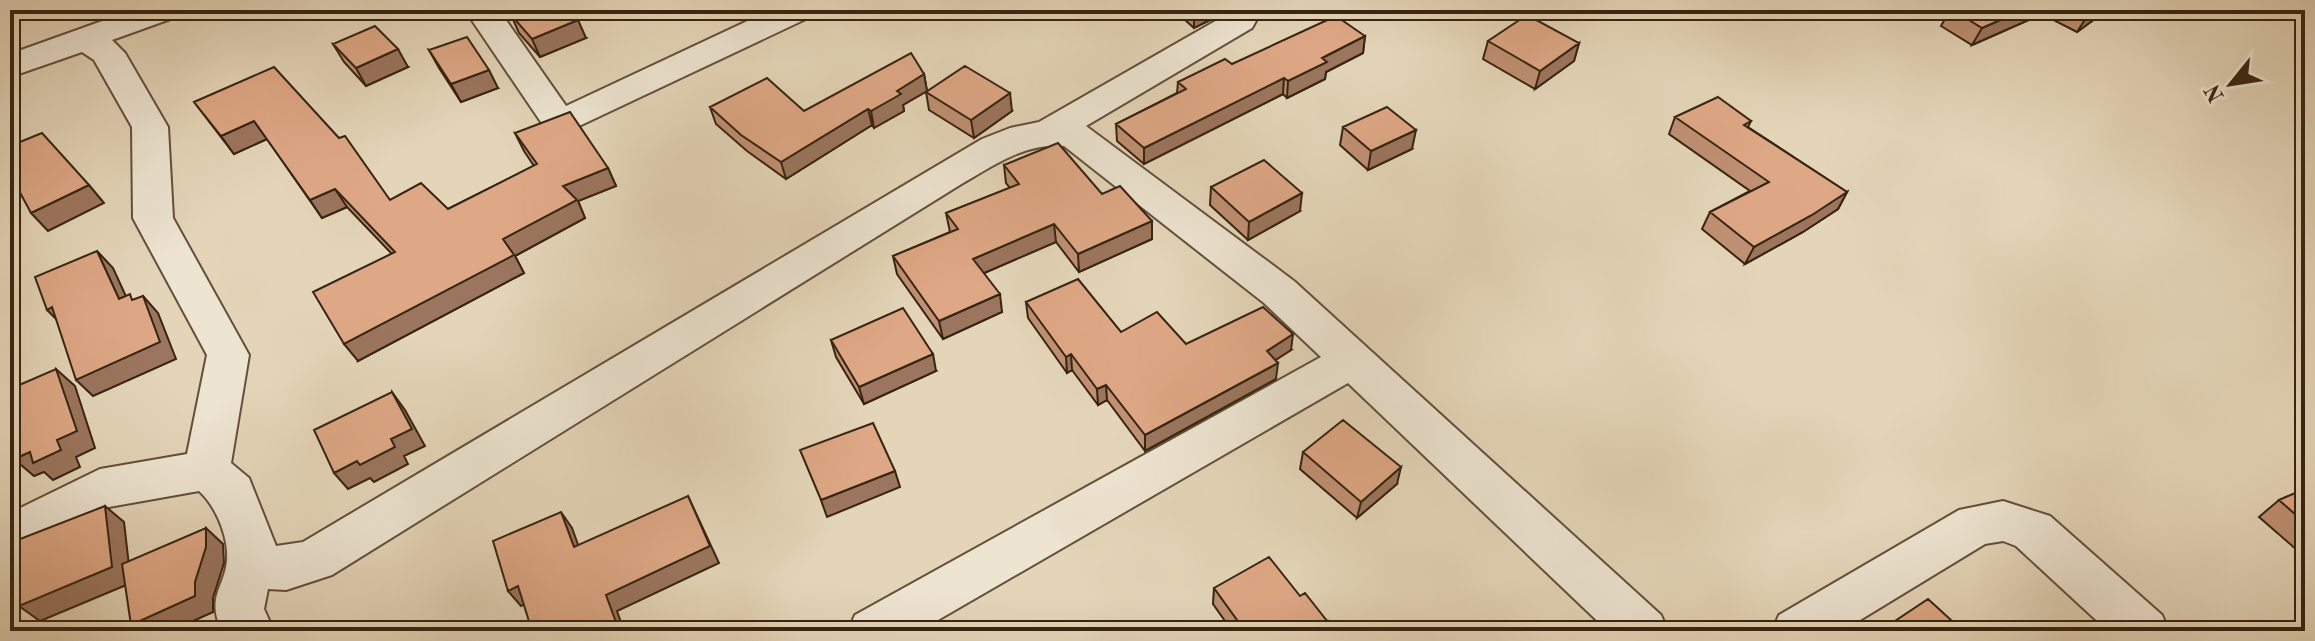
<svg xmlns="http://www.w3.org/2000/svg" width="2315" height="641" font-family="'Old Standard TT',serif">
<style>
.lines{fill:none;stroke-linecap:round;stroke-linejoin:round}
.street-casing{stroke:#62503b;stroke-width:4}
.street{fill:#ede4d1;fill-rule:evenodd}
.wall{fill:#bf9072;stroke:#372411;stroke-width:2}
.shaded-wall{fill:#9b755d;stroke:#372411;stroke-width:2}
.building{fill:#dea785;stroke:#372411;stroke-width:2}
</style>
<rect width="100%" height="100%" fill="#e4d5b8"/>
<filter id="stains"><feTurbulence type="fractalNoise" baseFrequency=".0025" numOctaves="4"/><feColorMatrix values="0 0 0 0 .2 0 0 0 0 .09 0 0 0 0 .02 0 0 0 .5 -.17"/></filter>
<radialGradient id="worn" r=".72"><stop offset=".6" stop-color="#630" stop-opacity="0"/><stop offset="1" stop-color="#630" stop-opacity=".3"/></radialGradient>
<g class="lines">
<g class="street-casing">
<path id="street" d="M133 10H181L176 17 112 40 125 53 168 127 173 218 249 355 231 463 249 478 276 546 303 542 982 139 1010 128 1039 122 1226 15 1228 10H1262L1252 28 1086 126 1294 281 1661 615 1668 631H1608L1348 383 919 631H848L855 615 1321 357 1264 303 1064 146C1025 143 996 164 963 183L332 575 286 590 268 589 264 609 274 631H222C204 594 229 585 227 552 226 531 214 504 199 491L109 507 10 558V513L100 469 187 454 207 355 133 218 132 127 94 60 82 52 10 77V54Z
M465 10H499L566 106 771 10H815L810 17 560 135 547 131Z
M2003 501 2050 516 2162 615 2169 631H2108L2016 546 2003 541 1985 544 1842 631H1772L1779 615 1959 510Z"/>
</g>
<use href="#street" class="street"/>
</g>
<path class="wall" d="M1174 10H1225L1224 13 1194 28Z
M1950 10H2107L2077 32 2042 14 1972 45 1941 26Z
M511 15 586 38 540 57 519 33Z
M1365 36 1363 53 1326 72 1325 79 1287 98 1283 94 1144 164 1117 141 1116 124 1177 93 1178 82 1232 64Z
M1488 41 1579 43 1574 61 1535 89 1483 59Z
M333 44 408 67 366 86 344 62Z
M429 50 498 88 461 102 439 68Z
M924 74 927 91 903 105 904 111 874 128 872 125 786 179 747 151 716 124 710 107 804 111Z
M926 92 1012 111 974 138 929 110Z
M194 102 390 200 448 209 534 166 524 151 515 133 608 168 616 186 578 201 585 218 515 256 524 273 358 361 392 254 347 207 322 218 267 139 234 154Z
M1675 117 1751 121 1748 127 1847 192 1838 209 1803 232 1745 264 1702 229 1710 212 1750 191 1669 134Z
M1343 127 1412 149 1368 170 1340 145Z
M1004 165 1102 194 1152 221V239L1079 272 1056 242 984 273 1002 312 943 339 897 274 893 256 950 232 946 213 1010 188 1006 183Z
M1211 187 1300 211 1248 240 1210 205Z
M1026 302 1121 332 1186 344 1291 350 1275 360 1276 379 1145 451 1107 400 1098 405 1072 370 1067 373 1028 318Z
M831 340 936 371 864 404 836 357Z
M1303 452 1397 484 1357 518 1300 469Z
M2305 489V557L2259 517 2279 500Z
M1214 588 1300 596 1327 621 1325 631H1232L1213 604Z"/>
<path class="shaded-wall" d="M1201 10H1225L1224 13 1194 28V13Z
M2023 10H2044L2042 14 1972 45 1982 28Z
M2095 10H2107L2077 32 2088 15Z
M578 20 586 38 540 57 532 39Z
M1365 36 1363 53 1326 72 1325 79 1287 98 1288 81 1322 58Z
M1579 43 1574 61 1535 89 1540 71Z
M398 49 408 67 366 86 356 68Z
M489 70 498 88 461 102 451 84Z
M924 74 927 91 903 105 904 111 874 128 871 111 897 91Z
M1284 78 1283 94 1144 164V148Z
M1010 93 1012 111 974 138 971 120Z
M868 109 872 125 786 179 781 162Z
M254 121 267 139 234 154 221 136Z
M1416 130 1412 149 1368 170 1371 151Z
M608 168 616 186 578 201 585 218 515 256 524 273 358 361 344 344 503 239 563 186Z
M89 185 104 203 48 231 31 213Z
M335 189 347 207 322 218 310 200Z
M1847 192 1838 209 1803 232 1745 264 1754 247Z
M1302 193 1300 211 1248 240 1249 222Z
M1152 221V239L1079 272 1078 254Z
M1054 224 1056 242 975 277 973 259Z
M97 251 113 268 135 316 119 299Z
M1000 294 1002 312 943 339 939 321Z
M143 296 158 313 176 359 93 396 76 380Z
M52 307 64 327 47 310Z
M1293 334 1291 350 1265 367 1267 351Z
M933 354 936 371 864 404 859 387Z
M1071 354 1072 370 1067 373 1066 357Z
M1278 363 1276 379 1145 451V435Z
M56 369 75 386 95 448 76 457 80 467 53 480 44 472 34 476 14 459 57 440Z
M1106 385 1107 400 1098 405 1097 389Z
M392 392 405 410 425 446 404 456 408 464 374 482 370 478 348 489 334 473 357 461 391 439Z
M1401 467 1397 484 1357 518 1361 502Z
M895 471 900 487 827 517 821 500Z
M688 496 719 563 617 611 624 631H603L606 595Z
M105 506 124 522 131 583 40 621 19 606Z
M561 512 572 528 585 564 574 547Z
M206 528 223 544 224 563 213 598V612L171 631H139L131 625 195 582Z
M518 586 530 602 521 606 508 591Z
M10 618 18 631H10Z
M1327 621 1325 631H1310Z"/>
<path class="building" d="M523 10H569L578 20 532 39 511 15Z
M1953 10H2023L1982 28Z
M2079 10H2095L2088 15Z
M1527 15 1579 43 1540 71 1488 41Z
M1336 16 1365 36 1322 58 1327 62 1288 81 1284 78 1144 148 1116 124 1186 89 1178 82 1225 59 1232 64Z
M375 26 398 49 356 68 333 44Z
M467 37 489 70 451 84 429 50Z
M911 53 924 74 897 91 901 94 871 111 868 109 781 162 741 135 710 107 767 78 804 111Z
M965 66 1010 93 971 120 926 92Z
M274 67 339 138 345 136 390 200 421 183 448 209 537 164 515 133 570 112 608 168 563 186 577 200 503 239 514 255 344 344 313 292 395 252 335 189 310 200 254 121 221 136 194 102Z
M1718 97 1751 121 1744 125 1847 192 1812 215 1754 247 1710 212 1769 182 1675 117Z
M1387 107 1416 130 1371 151 1343 127Z
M42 133 89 185 31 213 10 174V146Z
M1058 143 1102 194 1120 186 1152 221 1078 254 1054 224 973 259 1000 294 939 321 893 256 958 229 946 213 1019 184 1004 165Z
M1264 160 1302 193 1249 222 1211 187Z
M97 251 119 299 130 294 132 300 143 296 160 342 76 380 52 307 47 310 35 277Z
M1078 279 1121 332 1157 312 1186 344 1263 307 1293 334 1267 351 1278 363 1145 435 1106 385 1097 389 1071 354 1066 357 1026 302Z
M903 308 933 354 859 387 831 340Z
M56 369 77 431 57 440 61 450 33 463 30 452 14 459 10 444V415L16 413 10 393V389Z
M392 392 412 429 391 439 395 447 360 465 357 461 334 473 314 430Z
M1343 420 1401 467 1361 502 1303 452Z
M873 423 895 471 821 500 800 450Z
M2305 489V523L2279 500Z
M688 496 710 546 606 595 617 625 603 631H532L518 586 508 591 493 541 561 512 574 547Z
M105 506 112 567 19 606 15 541Z
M206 528V547L195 582V596L131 625 122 564Z
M1269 557 1300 596 1305 593 1327 621 1310 631H1245L1214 588Z
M1928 599 1963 631H1880Z"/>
<rect width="2315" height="641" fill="none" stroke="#e4d5b8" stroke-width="40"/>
<rect x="12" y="12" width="2291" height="617" fill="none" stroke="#372411" stroke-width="4"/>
<rect x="20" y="20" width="2275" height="601" fill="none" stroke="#372411" stroke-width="2"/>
<g transform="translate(2231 84) rotate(240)" stroke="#ede4d1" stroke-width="6" paint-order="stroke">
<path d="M0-6L14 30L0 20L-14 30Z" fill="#372411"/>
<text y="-12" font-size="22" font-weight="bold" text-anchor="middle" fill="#372411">N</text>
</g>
<rect width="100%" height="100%" filter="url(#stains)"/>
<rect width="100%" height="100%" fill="url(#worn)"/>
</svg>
